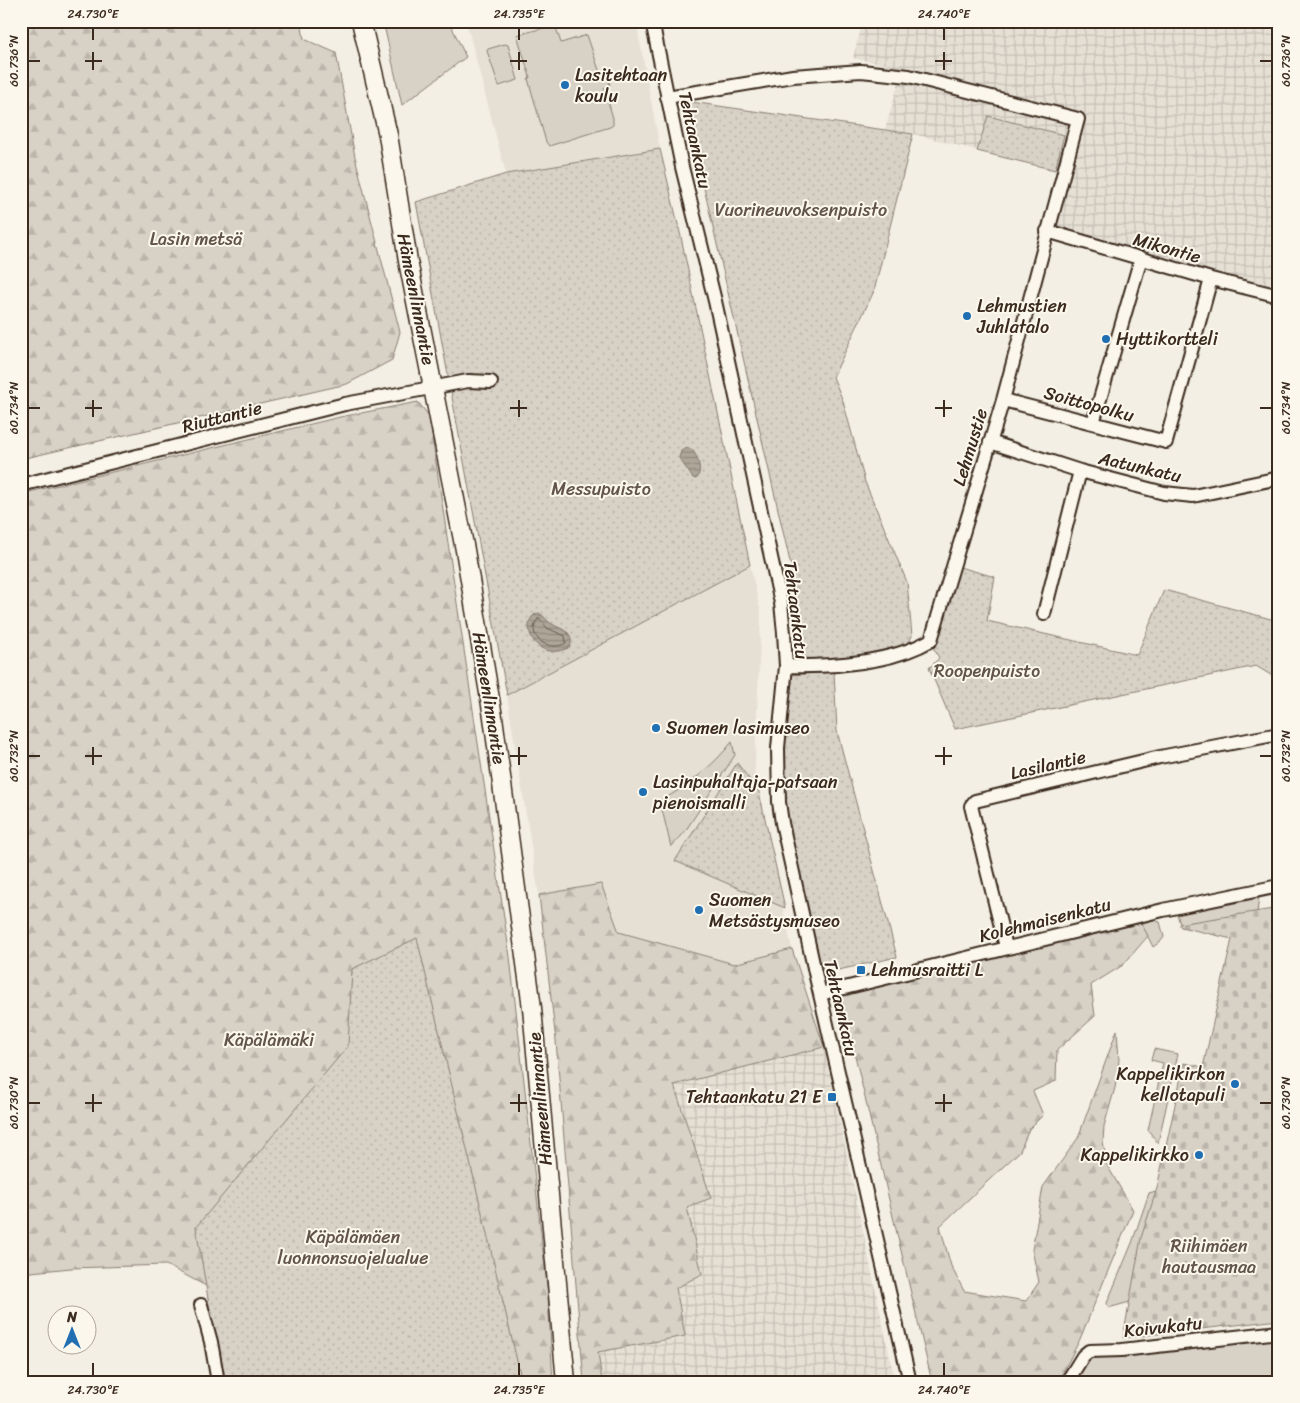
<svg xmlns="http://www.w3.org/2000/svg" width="1300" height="1403" font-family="Sriracha,sans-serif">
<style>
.built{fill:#e5dfd4}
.industrial{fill:url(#industrial-grid)}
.grass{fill:#d8d1c6;stroke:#8a7e72}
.forest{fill:url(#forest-firs);stroke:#8a7e72}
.cemetery{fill:url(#cemetery-stones);stroke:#8a7e72}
.park{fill:url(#park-dots);stroke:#8a7e72}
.water{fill:url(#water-rules);stroke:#817468}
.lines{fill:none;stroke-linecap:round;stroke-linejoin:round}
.shore{stroke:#695c50;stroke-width:1}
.minor-casing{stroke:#3b2a1e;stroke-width:16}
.secondary-casing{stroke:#3b2a1e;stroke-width:21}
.minor{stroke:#fbf7ec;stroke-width:12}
.secondary{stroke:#fbf7ec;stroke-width:18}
.ticks{fill:none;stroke:#3b2a1e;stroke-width:2}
.poi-dot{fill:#1f6fb2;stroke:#fbf7ec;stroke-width:2}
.labels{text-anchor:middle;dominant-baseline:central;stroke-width:4;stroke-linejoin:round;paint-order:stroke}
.poi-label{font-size:18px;fill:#3b2a1e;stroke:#fbf7ec;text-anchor:start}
.street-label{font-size:18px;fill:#3b2a1e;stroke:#fbf7ec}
.park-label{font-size:18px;fill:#625448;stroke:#fbf7ec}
.neatline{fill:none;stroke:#3b2a1e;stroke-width:2}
.ticks-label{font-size:12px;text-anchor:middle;fill:#3b2a1e}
</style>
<defs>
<pattern id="industrial-grid" width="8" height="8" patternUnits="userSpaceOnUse" patternTransform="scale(1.25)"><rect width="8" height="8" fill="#e5dfd4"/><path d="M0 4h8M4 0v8" fill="none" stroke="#c5c0b6"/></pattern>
<pattern id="forest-firs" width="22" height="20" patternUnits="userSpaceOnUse" patternTransform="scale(1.25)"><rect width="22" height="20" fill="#d8d1c6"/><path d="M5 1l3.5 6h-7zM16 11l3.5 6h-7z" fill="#bab4aa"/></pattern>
<pattern id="cemetery-stones" width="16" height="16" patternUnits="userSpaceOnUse" patternTransform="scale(1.25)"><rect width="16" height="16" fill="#d8d1c6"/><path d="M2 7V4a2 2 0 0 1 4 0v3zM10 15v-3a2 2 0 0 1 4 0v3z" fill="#bab4aa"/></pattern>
<pattern id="park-dots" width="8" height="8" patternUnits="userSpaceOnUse" patternTransform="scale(1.25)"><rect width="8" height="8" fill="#d8d1c6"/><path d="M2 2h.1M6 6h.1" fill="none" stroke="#bab4aa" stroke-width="1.8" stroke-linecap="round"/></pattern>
<pattern id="water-rules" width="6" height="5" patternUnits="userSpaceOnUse" patternTransform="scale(1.25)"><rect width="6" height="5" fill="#afa69a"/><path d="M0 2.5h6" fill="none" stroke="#90877d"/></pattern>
</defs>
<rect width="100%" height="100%" fill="#f3efe4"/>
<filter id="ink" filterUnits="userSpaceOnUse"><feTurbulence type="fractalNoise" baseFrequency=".02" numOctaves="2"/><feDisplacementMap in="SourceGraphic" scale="10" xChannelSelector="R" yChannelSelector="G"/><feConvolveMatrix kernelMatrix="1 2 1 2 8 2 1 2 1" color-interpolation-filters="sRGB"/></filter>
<g filter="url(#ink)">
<path class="built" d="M466 21H636L660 149 506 174Z
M750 565 761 614 754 786 792 949 734 964 619 932 601 884 539 895 507 695Z"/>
<path class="industrial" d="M863 21H1279V296L1047 231 1063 172 913 134 885 130 903 68 853 58Z
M824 1047 895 1382H602L598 1352 685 1336 676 1288 702 1274 687 1207 711 1198 674 1085Z"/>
<path class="grass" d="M383 21H449L466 57 402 105Z
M555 25 561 43 587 35 600 73 606 72 610 85 604 88 613 118V125L610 127 549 146 546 142 528 79 530 77 517 35Z
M505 44 508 45 518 80 499 86 487 51 488 49Z
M732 742 735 755 684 833 671 847 660 801C688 786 712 767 732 742Z
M1259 897 1257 913 1181 927 1177 914Z
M1153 920 1160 922 1164 937 1161 941 1153 947 1141 923Z
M1154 1049 1178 1054 1158 1143 1148 1130 1163 1063 1151 1060Z
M1152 1192 1189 1199 1170 1291 1108 1308 1107 1303 1132 1243 1149 1193Z
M1279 1337V1382H1071L1090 1357Z"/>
<path class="forest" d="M21 21H301L304 39 336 53 355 157 400 332 392 360 347 384 21 459Z
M418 402 429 416 510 957 548 1295 553 1382H227L208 1287 166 1265 71 1268 21 1273V494L340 417Z
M601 884 619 932 734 964 792 949 824 1047 674 1085 711 1198 687 1207 702 1274 676 1288 685 1336 598 1352 602 1382H584L556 1041 539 895Z
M1141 923 1148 936 1123 965 1091 985 1095 1016 1057 1050 1056 1081 1033 1091 1043 1115 1029 1129 1020 1151 940 1226 951 1266 964 1291 1026 1301 1039 1282 1032 1250 1043 1187 1078 1138 1117 1030 1119 1060 1115 1088 1104 1126 1103 1142 1107 1165 1133 1210 1080 1339 1058 1382H932L841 996Z"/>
<path class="cemetery" d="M1279 908V1320L1123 1338 1141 1238 1157 1188 1184 1063 1203 1067 1232 939 1181 927 1179 924Z"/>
<path class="park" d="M684 101 913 134 874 291 833 377 843 401 865 482 907 582 912 636 908 644 846 659 805 661 791 566Z
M988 116 1064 135 1055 170 977 151Z
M660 149 681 237 750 565 507 695 416 202 506 174Z
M956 566 995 577 987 621 1137 655 1164 590 1278 621 1279 619V680L1256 666 955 729 929 668 939 658 932 645Z
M834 672 837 731 897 957 834 971 817 966 783 804 782 748 790 675Z
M737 763 759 792 785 908 675 861Z
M417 938 522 1382H222L196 1227 348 1046 352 969Z"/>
<path class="water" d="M687 448 691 449C698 455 703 472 696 479L693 478 679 458 681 451Z
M539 613C545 616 546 621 552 624 562 630 575 631 570 647 533 666 517 617 539 613Z"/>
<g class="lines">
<path class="shore" d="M538 619 541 620 547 628 565 636 566 643C549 653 524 636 538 619Z"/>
<g class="minor-casing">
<path id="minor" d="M652 21 682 167 715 301 781 603 784 633 786 666 778 748 779 802 782 823 816 977 910 1382
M667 97 793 76 861 71 909 76 1078 119 1003 400 931 640C892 663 831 667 786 666
M1047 231 1211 279 1279 296
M1003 400 1166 442 1211 279
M1093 423 1141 258
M990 442 1080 471
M21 485 345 404 468 381 491 382
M1044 614 1080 471 1164 493 1193 496 1279 478
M1006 947 971 806 975 801 1160 757 1279 734
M820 994 1163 910 1279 886
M201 1305 211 1342 218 1382
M1067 1382 1083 1356 1089 1351 1122 1350 1279 1332"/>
</g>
<g class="secondary-casing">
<path id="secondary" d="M361 21 388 135 408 261 465 550 493 717 532 1008 566 1382"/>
</g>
<use href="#minor" class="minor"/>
<use href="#secondary" class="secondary"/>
</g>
</g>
<path class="ticks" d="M93 28V40M519 28V40M944 28V40M93 52V70M519 52V70M944 52V70M28 61H40M85 61H102M510 61H527M935 61H952M1260 61H1272M93 400V417M519 400V417M944 400V417M28 408H40M85 408H102M510 408H527M935 408H952M1260 408H1272M93 747V765M519 747V765M944 747V765M28 756H40M85 756H102M510 756H527M935 756H952M1260 756H1272M93 1094V1112M519 1094V1112M944 1094V1112M28 1103H40M85 1103H102M510 1103H527M935 1103H952M1260 1103H1272M93 1363V1376M519 1363V1376M944 1363V1376"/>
<g class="poi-dot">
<circle cx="565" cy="85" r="5"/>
<circle cx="967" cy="316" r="5"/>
<circle cx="1106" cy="339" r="5"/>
<circle cx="656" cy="728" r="5"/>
<circle cx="643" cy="792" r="5"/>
<circle cx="699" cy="910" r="5"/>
<rect x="856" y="965" width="10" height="10" rx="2.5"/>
<circle cx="1235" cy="1084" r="5"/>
<rect x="827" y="1092" width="10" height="10" rx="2.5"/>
<circle cx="1199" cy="1155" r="5"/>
</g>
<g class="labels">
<g class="poi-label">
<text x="575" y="75">Lasitehtaan<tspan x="575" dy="21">koulu</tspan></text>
<text x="977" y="306">Lehmustien<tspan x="977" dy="21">Juhlatalo</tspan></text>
<text x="1116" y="339">Hyttikortteli</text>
<text x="666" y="728">Suomen lasimuseo</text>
<text x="653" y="782">Lasinpuhaltaja-patsaan<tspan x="653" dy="21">pienoismalli</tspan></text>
<text x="709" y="900">Suomen<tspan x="709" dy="21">Metsästysmuseo</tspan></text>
<text x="871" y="970">Lehmusraitti L</text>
<text x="1225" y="1074" text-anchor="end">Kappelikirkon<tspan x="1225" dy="21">kellotapuli</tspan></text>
<text x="822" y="1097" text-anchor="end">Tehtaankatu 21 E</text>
<text x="1189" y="1155" text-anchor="end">Kappelikirkko</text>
</g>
<g class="street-label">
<text transform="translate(695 140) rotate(78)">Tehtaankatu</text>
<text transform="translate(1167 248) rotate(16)">Mikontie</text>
<text transform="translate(416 299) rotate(79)">Hämeenlinnantie</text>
<text transform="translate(1089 404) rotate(15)">Soittopolku</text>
<text transform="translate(222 417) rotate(-14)">Riuttantie</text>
<text transform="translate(970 447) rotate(-73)">Lehmustie</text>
<text transform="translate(1140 467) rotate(13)">Aatunkatu</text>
<text transform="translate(796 610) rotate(83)">Tehtaankatu</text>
<text transform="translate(489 698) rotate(81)">Hämeenlinnantie</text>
<text transform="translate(1048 765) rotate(-13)">Lasilantie</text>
<text transform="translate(1045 920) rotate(-14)">Kolehmaisenkatu</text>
<text transform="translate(841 1008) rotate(77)">Tehtaankatu</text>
<text transform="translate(540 1099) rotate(-95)">Hämeenlinnantie</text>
<text transform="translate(1163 1327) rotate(-6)">Koivukatu</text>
</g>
<g class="park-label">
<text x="801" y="210">Vuorineuvoksenpuisto</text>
<text x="196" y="239">Lasin metsä</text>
<text x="601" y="489">Messupuisto</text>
<text x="987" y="671">Roopenpuisto</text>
<text x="269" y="1040">Käpälämäki</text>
<text x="353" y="1237">Käpälämäen<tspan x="353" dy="21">luonnonsuojelualue</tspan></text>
<text x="1209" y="1246">Riihimäen<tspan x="1209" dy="21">hautausmaa</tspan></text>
</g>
</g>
<rect width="1300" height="1403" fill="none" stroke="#fbf7ec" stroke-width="55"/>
<g transform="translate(72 1330)"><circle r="24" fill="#fbf7ec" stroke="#aea59a"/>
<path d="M0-4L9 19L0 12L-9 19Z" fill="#1f6fb2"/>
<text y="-8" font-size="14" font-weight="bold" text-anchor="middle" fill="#3b2a1e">N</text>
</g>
<rect x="28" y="28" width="1244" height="1348" class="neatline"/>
<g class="ticks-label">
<text x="93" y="18">24.730°E</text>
<text x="519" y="18">24.735°E</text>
<text x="944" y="18">24.740°E</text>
<text transform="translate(14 61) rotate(-90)" y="4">60.736°N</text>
<text transform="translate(1286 61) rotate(-90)" y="4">60.736°N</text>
<text transform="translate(14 408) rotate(-90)" y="4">60.734°N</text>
<text transform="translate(1286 408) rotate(-90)" y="4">60.734°N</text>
<text transform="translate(14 756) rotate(-90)" y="4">60.732°N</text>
<text transform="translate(1286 756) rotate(-90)" y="4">60.732°N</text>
<text transform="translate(14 1103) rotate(-90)" y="4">60.730°N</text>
<text transform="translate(1286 1103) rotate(-90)" y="4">60.730°N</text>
<text x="93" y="1394">24.730°E</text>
<text x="519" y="1394">24.735°E</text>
<text x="944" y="1394">24.740°E</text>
</g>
</svg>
